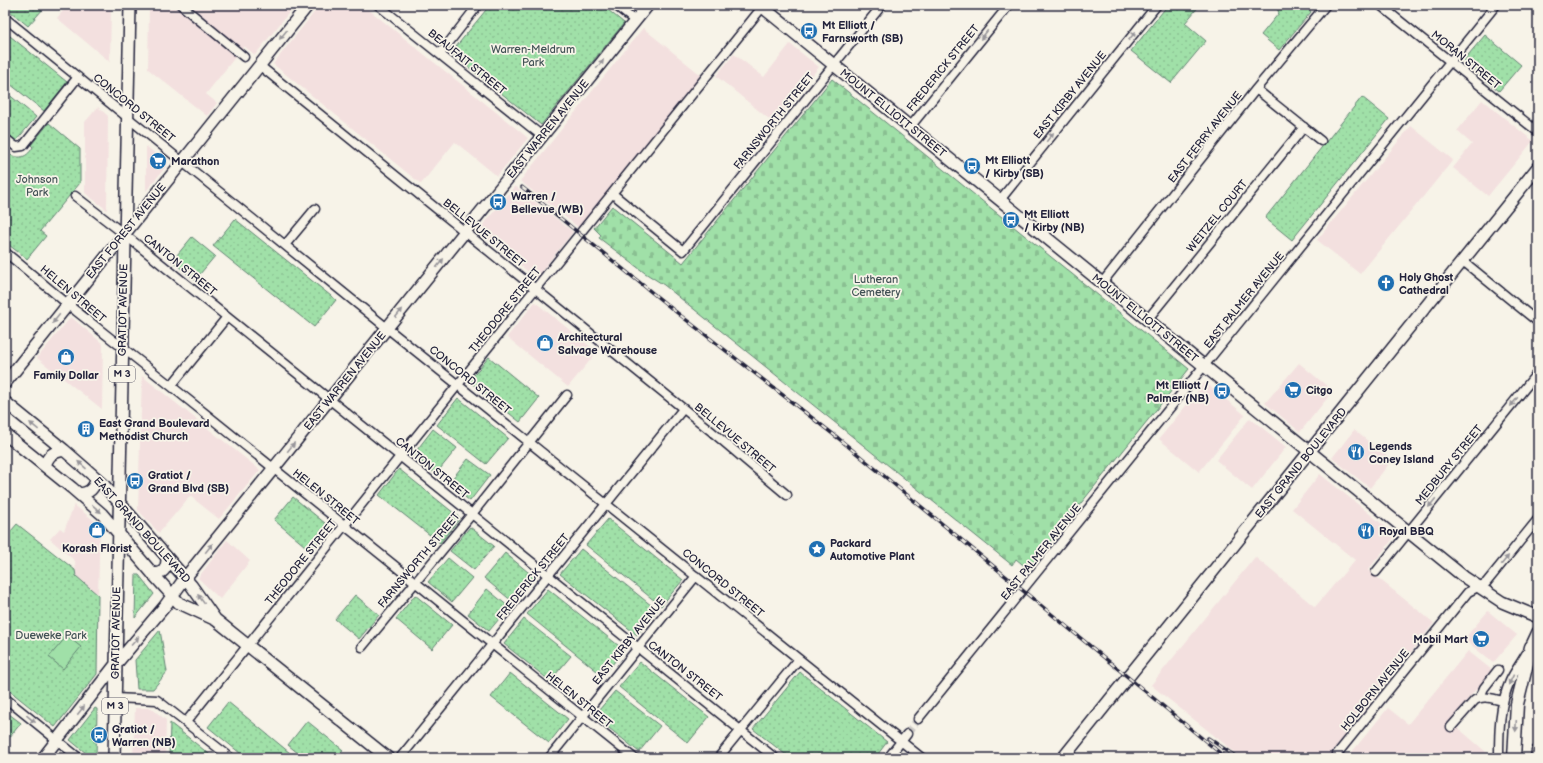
<svg xmlns="http://www.w3.org/2000/svg" width="1543" height="763" font-family="'Balsamiq Sans',sans-serif">
<style>
.built{fill:#f3e0df}
.green{fill:url(#green-dots);stroke:#618172}
.cemetery{fill:url(#cemetery-stones);stroke:#618172}
.pitch{fill:#a0e0a8;stroke:#618172}
.lines{fill:none;stroke-linecap:round;stroke-linejoin:round}
.minor-tunnel{stroke:#ccc9c5;stroke-width:8;stroke-dasharray:8 4;stroke-linecap:butt}
.minor-casing{stroke:#22223b;stroke-width:11}
.major-casing{stroke:#22223b;stroke-width:14}
.highway-casing{stroke:#22223b;stroke-width:15}
.minor{stroke:#f7f3e8;stroke-width:8}
.major{stroke:#f7f3e8;stroke-width:11}
.highway{stroke:#f7f3e8;stroke-width:12}
.rail-casing{stroke:#22223b;stroke-width:3.5}
.rail{stroke:#f7f3e8;stroke-width:2;stroke-dasharray:6;stroke-linecap:butt}
.oneway{fill:#97959a}
.labels{text-anchor:middle;dominant-baseline:central;stroke-width:3.5;stroke-linejoin:round;paint-order:stroke}
.shield{fill:#f7f3e8;stroke:#62616f;stroke-width:1}
.shield-label{font-size:10px;font-weight:bold;fill:#22223b}
.poi-label{font-size:11px;font-weight:bold;fill:#22223b;stroke:#f7f3e8;text-anchor:start}
.park-label{font-size:11px;fill:#425256;stroke:#f7f3e8}
.street-label{font-size:11px;fill:#22223b;stroke:#f7f3e8}
</style>
<defs>
<pattern id="green-dots" width="8" height="8" patternUnits="userSpaceOnUse"><rect width="8" height="8" fill="#a0e0a8"/><path d="M2 2h.1M6 6h.1" fill="none" stroke="#8ac092" stroke-width="1.8" stroke-linecap="round"/></pattern>
<pattern id="cemetery-stones" width="16" height="16" patternUnits="userSpaceOnUse"><rect width="16" height="16" fill="#a0e0a8"/><path d="M2 7V4a2 2 0 0 1 4 0v3zM10 15v-3a2 2 0 0 1 4 0v3z" fill="#8ac092"/></pattern>
</defs>
<rect width="100%" height="100%" fill="#f7f3e8"/>
<filter id="ink" filterUnits="userSpaceOnUse"><feTurbulence type="fractalNoise" baseFrequency=".025" numOctaves="2"/><feDisplacementMap in="SourceGraphic" scale="8" xChannelSelector="R" yChannelSelector="G"/><feConvolveMatrix kernelMatrix="1 2 1 2 8 2 1 2 1" color-interpolation-filters="sRGB"/></filter>
<g filter="url(#ink)">
<path class="built" d="M66 5H111L110 62 57 18 67 6Z
M149 5H295L255 55 244 46 206 94 217 103 207 116 148 69Z
M320 5H363L528 138 497 176 455 142 421 184 273 64Z
M643 28 701 75 579 228 520 181Z
M790 44 819 67 774 123 716 76 734 54 764 77Z
M1482 100 1533 141 1488 196 1453 168 1472 144 1457 131Z
M98 107 108 116 107 210 85 193V122Z
M1411 126 1453 160 1360 274 1317 240Z
M146 146 168 164 146 191Z
M515 186 573 232 536 278 478 231Z
M535 302 597 352 568 387 507 337Z
M71 317 103 344 102 409 37 358Z
M1299 363 1333 391 1300 432 1265 403Z
M142 376 260 470 219 519 190 496 159 533 138 510Z
M1205 382 1245 415 1199 472 1159 439Z
M1250 418 1286 447 1252 490 1216 460Z
M1354 430 1392 460 1370 488 1332 458Z
M1320 474 1396 535 1368 570 1434 623 1329 755 1333 758H1242L1151 685 1255 557 1315 607 1355 560 1292 509Z
M74 505 100 525 98 595 76 576 75 561 50 539 60 528 64 531Z
M227 540 250 561 220 599 198 578Z
M1488 611 1517 635 1493 663 1464 639Z
M1468 651 1492 670 1450 721 1493 758H1347L1388 708 1408 724Z
M135 708H151L166 720 165 758H133Z"/>
<path class="green" d="M5 5H40L44 8 28 26 5 7Z
M490 5H602L624 23 541 125 451 53Z
M1168 5H1200L1185 23 1206 41 1171 83 1131 51Z
M1273 5H1306L1311 12 1279 50 1261 35 1279 13 1277 8Z
M5 32 67 82 44 111 5 80Z
M1485 35 1521 65 1499 91 1463 61Z
M7 93 36 117 16 141 5 132V96Z
M1362 97 1389 119 1292 240 1265 218Z
M49 123 80 149V183L40 231 46 236 27 259 5 242V152C16 159 26 160 33 147L31 145Z
M235 219 336 300 314 327 213 246Z
M192 237 215 256 195 280 172 261Z
M489 357 539 398 520 422 469 381Z
M458 398 508 438 486 464 437 425Z
M433 429 457 448 436 474 413 455Z
M468 459 490 475 470 501 448 484Z
M399 469 460 518 440 543 379 495Z
M293 497 331 528 311 551 274 520Z
M608 519 683 580 661 606 586 545Z
M17 524 75 570 76 576 98 595 97 674 55 727 5 687V538Z
M470 527 494 546 474 570 450 551Z
M581 549 657 610 637 635 560 574Z
M505 553 534 577 513 602 484 578Z
M448 558 472 578 452 602 428 582Z
M136 575H139L154 594 135 618Z
M487 589 509 607 489 631 468 614Z
M548 589 624 650 603 676 527 614Z
M355 595 379 615 359 639 335 619Z
M415 595 452 625 432 649 396 619Z
M524 619 571 656 550 681 504 644Z
M160 630 167 672 153 689H137L135 660Z
M640 662 709 717 688 743 619 687Z
M800 672 887 742 875 758H790L753 729Z
M510 673 568 719 549 743 491 697Z
M615 691 660 726 639 752 594 716Z
M228 702 290 753 286 758H246L208 727Z
M95 708 97 709 96 758H92L70 740Z
M5 711 21 723 5 743Z
M307 721 343 750 337 758H304L288 745Z
M170 723 214 758H169Z"/>
<path class="cemetery" d="M832 79 1189 369 1028 569 1016 559 1012 565 664 285 645 273 599 238 601 235 594 228 612 206 683 263Z"/>
<path class="pitch" d="M67 636 81 647 63 669 49 657Z"/>
<g class="lines">
<path class="minor-tunnel" d="M907 734 918 719"/>
<g class="minor-casing">
<path id="minor" d="M181 5 244 57
M378 5 542 136
M615 5 635 21
M1380 5 1538 132
M5 18 387 328 922 758
M440 54 478 5
M259 65 711 431 787 495
M1256 89 1321 141
M910 127 1009 5
M5 138 16 147 23 146 78 77
M613 194 683 251 882 5
M75 196 124 234 775 758
M1000 200 1157 5
M285 245 315 209
M5 252 76 311 171 386 634 758
M1463 261 1538 322
M1102 283 1256 89 1326 5
M1147 320 1304 127
M171 386 227 317
M1376 572 1538 372
M362 647 472 514 567 395
M1480 697 1484 688 1498 670
M5 698 79 758
M115 698 157 700 231 758
M918 719 1496 5
M186 722 764 5
M1451 727 1475 700C1484 695 1493 699 1503 701
M1337 754 1468 592 1486 583 1538 519
M400 758 683 409
M549 758 696 576
M718 758 799 659
M888 758 907 734
M1499 758C1499 732 1499 706 1510 681 1514 672 1521 663 1526 654"/>
</g>
<g class="major-casing">
<path id="major" d="M760 5 1464 577 1502 602 1538 617
M5 383 308 5
M5 402 64 450 103 484 191 585 215 619
M5 434 72 488 102 514 152 573 179 603 216 620 388 758
M45 466C48 455 53 452 64 450
M79 494C90 493 93 489 97 479
M152 573C163 575 167 569 167 558
M1531 647 1538 632
M43 758 116 664 165 606 185 578 648 5
M114 758 130 5
M1063 758 1538 167"/>
</g>
<g class="highway-casing">
<path id="highway" d="M1514 758 1517 704 1531 647
M1537 758 1538 751"/>
</g>
<use href="#minor" class="minor"/>
<use href="#major" class="major"/>
<use href="#highway" class="highway"/>
<g class="rail-casing">
<path id="rail" d="M522 187 671 308 838 438 1226 758
M1208 738 1238 758"/>
</g>
<use href="#rail" class="rail"/>
</g>
<defs><path id="oneway-solid" d="M-6-.8H1V-3.2L6.5 0L1 3.2V.8H-6Z"/></defs>
<g class="oneway">
<use href="#oneway-solid" transform="translate(283 35) rotate(129)"/>
<use href="#oneway-solid" transform="translate(984 35) rotate(129)"/>
<use href="#oneway-solid" transform="translate(1132 36) rotate(-51)"/>
<use href="#oneway-solid" transform="translate(600 64) rotate(-51)"/>
<use href="#oneway-solid" transform="translate(1050 137) rotate(-51)"/>
<use href="#oneway-solid" transform="translate(440 263) rotate(-51)"/>
<use href="#oneway-solid" transform="translate(399 313) rotate(-51)"/>
<use href="#oneway-solid" transform="translate(56 319) rotate(129)"/>
<use href="#oneway-solid" transform="translate(1514 402) rotate(129)"/>
<use href="#oneway-solid" transform="translate(34 426) rotate(-141)"/>
<use href="#oneway-solid" transform="translate(291 447) rotate(-51)"/>
<use href="#oneway-solid" transform="translate(82 465) rotate(-139)"/>
<use href="#oneway-solid" transform="translate(1432 503) rotate(129)"/>
<use href="#oneway-solid" transform="translate(97 509) rotate(41)"/>
<use href="#oneway-solid" transform="translate(209 548) rotate(-51)"/>
<use href="#oneway-solid" transform="translate(1505 560) rotate(-51)"/>
<use href="#oneway-solid" transform="translate(201 599) rotate(-126)"/>
<use href="#oneway-solid" transform="translate(135 641) rotate(-49)"/>
<use href="#oneway-solid" transform="translate(1511 680) rotate(116)"/>
<use href="#oneway-solid" transform="translate(81 710) rotate(-52)"/>
<use href="#oneway-solid" transform="translate(31 719) rotate(39)"/>
<use href="#oneway-solid" transform="translate(1516 726) rotate(93)"/>
</g>
</g>
<defs>
<g id="bus-disc" transform="scale(0.9)"><circle r="9.5" fill="#1f6fb2" stroke="#f7f3e8"/><path d="M-5-6H5V4H4V6H2V4H-2V6H-4V4H-5ZM-3.5-4V0h7V-4ZM-3.5 1.2v1.5H-2V1.2ZM2 1.2v1.5H3.5V1.2Z" fill="#fff"/></g>
<g id="supermarket-disc" transform="scale(0.9)"><circle r="9.5" fill="#1f6fb2" stroke="#f7f3e8"/><path d="M-6-5.5h2.5l.6 2H6L4.5 2H-2.5L-4.4-4H-6ZM-1.5 3.2a1.3 1.3 0 1 0 .1 0ZM3 3.2a1.3 1.3 0 1 0 .1 0Z" fill="#fff"/></g>
<g id="church-disc" transform="scale(0.9)"><circle r="9.5" fill="#1f6fb2" stroke="#f7f3e8"/><path d="M-1.2-6h2.4v3.5h3.3v2.4h-3.3V6h-2.4V-.1h-3.3v-2.4h3.3Z" fill="#fff"/></g>
<g id="shop-disc" transform="scale(0.9)"><circle r="9.5" fill="#1f6fb2" stroke="#f7f3e8"/><path d="M-5-2.5h2.3a2.7 3.5 0 0 1 5.4 0H5L5.5 6h-11ZM-1.5-2.5h3a1.5 2.3 0 0 0-3 0Z" fill="#fff"/></g>
<g id="building-disc" transform="scale(0.9)"><circle r="9.5" fill="#1f6fb2" stroke="#f7f3e8"/><path d="M-4-6H4V6H1V3H-1V6H-4ZM-2.5-4.3h1.7v1.8h-1.7ZM.8-4.3h1.7v1.8H.8ZM-2.5-1h1.7V.8h-1.7ZM.8-1h1.7V.8H.8Z" fill="#fff"/></g>
<g id="restaurant-disc" transform="scale(0.9)"><circle r="9.5" fill="#1f6fb2" stroke="#f7f3e8"/><path d="M-5-6h1v4h1v-4h1v4h1v-4h1v5L-1.5 .5V6h-2V.5L-5-1ZM5-6V6H3V1.5H1.5Q1.5-4 5-6Z" fill="#fff"/></g>
<g id="sight-disc" transform="scale(0.9)"><circle r="9.5" fill="#1f6fb2" stroke="#f7f3e8"/><path d="M0-6L1.8-2.2L6-1.7L2.9 1.2L3.7 5.4L0 3.3L-3.7 5.4L-2.9 1.2L-6-1.7L-1.8-2.2Z" fill="#fff"/></g>
</defs>
<g fill-rule="evenodd">
<use href="#bus-disc" x="809" y="31"/>
<use href="#supermarket-disc" x="158" y="161"/>
<use href="#bus-disc" x="972" y="166"/>
<use href="#bus-disc" x="498" y="202"/>
<use href="#bus-disc" x="1011" y="220"/>
<use href="#church-disc" x="1386" y="283"/>
<use href="#shop-disc" x="545" y="343"/>
<use href="#shop-disc" x="66" y="357"/>
<use href="#supermarket-disc" x="1293" y="390"/>
<use href="#bus-disc" x="1222" y="391"/>
<use href="#building-disc" x="86" y="429"/>
<use href="#restaurant-disc" x="1356" y="452"/>
<use href="#bus-disc" x="135" y="481"/>
<use href="#shop-disc" x="97" y="530"/>
<use href="#restaurant-disc" x="1366" y="531"/>
<use href="#sight-disc" x="817" y="549"/>
<use href="#supermarket-disc" x="1481" y="639"/>
<use href="#bus-disc" x="99" y="735"/>
</g>
<g class="labels">
<g class="shield">
<rect x="109" y="366" width="26" height="16" rx="3"/>
<rect x="102" y="698" width="26" height="16" rx="3"/>
</g>
<g class="shield-label">
<text x="122" y="374">M 3</text>
<text x="115" y="706">M 3</text>
</g>
<g class="poi-label">
<text x="822" y="25">Mt Elliott /<tspan x="822" dy="13">Farnsworth (SB)</tspan></text>
<text x="985" y="160">Mt Elliott<tspan x="985" dy="13">/ Kirby (SB)</tspan></text>
<text x="171" y="161">Marathon</text>
<text x="511" y="196">Warren /<tspan x="511" dy="13">Bellevue (WB)</tspan></text>
<text x="1024" y="214">Mt Elliott<tspan x="1024" dy="13">/ Kirby (NB)</tspan></text>
<text x="1399" y="277">Holy Ghost<tspan x="1399" dy="13">Cathedral</tspan></text>
<text x="558" y="337">Architectural<tspan x="558" dy="13">Salvage Warehouse</tspan></text>
<text x="66" y="375" text-anchor="middle">Family Dollar</text>
<text x="1209" y="385" text-anchor="end">Mt Elliott /<tspan x="1209" dy="13">Palmer (NB)</tspan></text>
<text x="1306" y="390">Citgo</text>
<text x="99" y="423">East Grand Boulevard<tspan x="99" dy="13">Methodist Church</tspan></text>
<text x="1369" y="446">Legends<tspan x="1369" dy="13">Coney Island</tspan></text>
<text x="148" y="475">Gratiot /<tspan x="148" dy="13">Grand Blvd (SB)</tspan></text>
<text x="1379" y="531">Royal BBQ</text>
<text x="830" y="543">Packard<tspan x="830" dy="13">Automotive Plant</tspan></text>
<text x="97" y="548" text-anchor="middle">Korash Florist</text>
<text x="1468" y="639" text-anchor="end">Mobil Mart</text>
<text x="112" y="729">Gratiot /<tspan x="112" dy="13">Warren (NB)</tspan></text>
</g>
<g class="park-label">
<text x="533" y="49">Warren-Meldrum<tspan x="533" dy="13">Park</tspan></text>
<text x="37" y="179">Johnson<tspan x="37" dy="13">Park</tspan></text>
<text x="876" y="279">Lutheran<tspan x="876" dy="13">Cemetery</tspan></text>
<text x="51" y="635">Dueweke Park</text>
</g>
<g class="street-label">
<text transform="translate(1466 60) rotate(39)">MORAN STREET</text>
<text transform="translate(467 62) rotate(39)">BEAUFAIT STREET</text>
<text transform="translate(943 68) rotate(-51)">FREDERICK STREET</text>
<text transform="translate(1070 95) rotate(-51)">EAST KIRBY AVENUE</text>
<text transform="translate(134 108) rotate(39)">CONCORD STREET</text>
<text transform="translate(893 113) rotate(39)">MOUNT ELLIOTT STREET</text>
<text transform="translate(774 121) rotate(-51)">FARNSWORTH STREET</text>
<text transform="translate(548 129) rotate(-51)">EAST WARREN AVENUE</text>
<text transform="translate(1205 137) rotate(-52)">EAST FERRY AVENUE</text>
<text transform="translate(1217 216) rotate(-51)">WEITZEL COURT</text>
<text transform="translate(126 231) rotate(-51)">EAST FOREST AVENUE</text>
<text transform="translate(484 233) rotate(39)">BELLEVUE STREET</text>
<text transform="translate(180 265) rotate(39)">CANTON STREET</text>
<text transform="translate(73 294) rotate(40)">HELEN STREET</text>
<text transform="translate(1244 300) rotate(-51)">EAST PALMER AVENUE</text>
<text transform="translate(123 310) rotate(-89)">GRATIOT AVENUE</text>
<text transform="translate(505 310) rotate(-51)">THEODORE STREET</text>
<text transform="translate(1145 318) rotate(39)">MOUNT ELLIOTT STREET</text>
<text transform="translate(470 380) rotate(39)">CONCORD STREET</text>
<text transform="translate(345 381) rotate(-51)">EAST WARREN AVENUE</text>
<text transform="translate(735 438) rotate(40)">BELLEVUE STREET</text>
<text transform="translate(1301 463) rotate(-51)">EAST GRAND BOULEVARD</text>
<text transform="translate(1449 465) rotate(-51)">MEDBURY STREET</text>
<text transform="translate(432 468) rotate(39)">CANTON STREET</text>
<text transform="translate(326 497) rotate(39)">HELEN STREET</text>
<text transform="translate(142 530) rotate(48)">EAST GRAND BOULEVARD</text>
<text transform="translate(1041 552) rotate(-51)">EAST PALMER AVENUE</text>
<text transform="translate(419 560) rotate(-50)">FARNSWORTH STREET</text>
<text transform="translate(301 562) rotate(-51)">THEODORE STREET</text>
<text transform="translate(533 577) rotate(-51)">FREDERICK STREET</text>
<text transform="translate(723 583) rotate(39)">CONCORD STREET</text>
<text transform="translate(116 633) rotate(-89)">GRATIOT AVENUE</text>
<text transform="translate(629 641) rotate(-51)">EAST KIRBY AVENUE</text>
<text transform="translate(685 671) rotate(38)">CANTON STREET</text>
<text transform="translate(1375 690) rotate(-51)">HOLBORN AVENUE</text>
<text transform="translate(579 700) rotate(39)">HELEN STREET</text>
</g>
</g>
<rect width="1543" height="763" fill="none" stroke="#f7f3e8" stroke-width="20"/>
<rect x="10" y="10" width="1523" height="743" fill="none" stroke="#22223b" stroke-width="1.5" filter="url(#ink)"/>
</svg>
